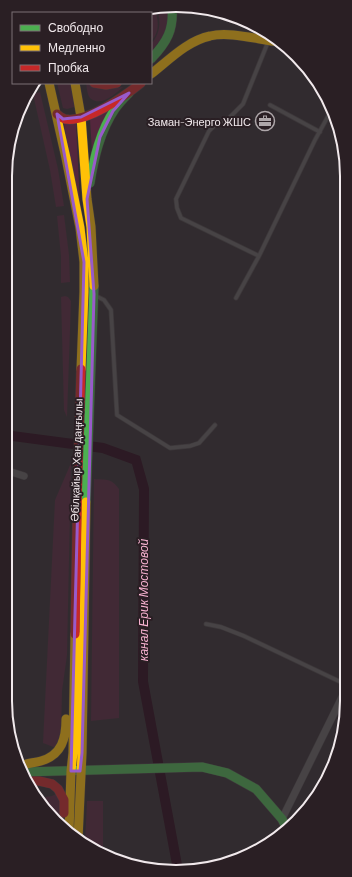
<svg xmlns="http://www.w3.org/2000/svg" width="352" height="877" font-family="Barlow,sans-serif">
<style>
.green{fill:#54273d}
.water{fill:#270517}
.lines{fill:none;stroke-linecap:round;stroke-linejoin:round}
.lane-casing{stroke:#4c4749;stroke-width:5}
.street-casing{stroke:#4c4749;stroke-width:8}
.fast-casing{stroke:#4c4749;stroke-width:10}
.slow-casing{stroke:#4c4749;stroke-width:10}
.jam-casing{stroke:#4c4749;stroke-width:10}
.lane{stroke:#626061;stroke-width:3.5}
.street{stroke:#626061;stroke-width:7}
.fast{stroke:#4caf50;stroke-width:9}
.slow{stroke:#ffc107;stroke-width:9}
.jam{stroke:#c62828;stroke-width:9}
.marked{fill:none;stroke:#985bca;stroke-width:3;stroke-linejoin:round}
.labels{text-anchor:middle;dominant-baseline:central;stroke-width:4;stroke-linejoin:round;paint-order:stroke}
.poi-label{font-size:11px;fill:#f1e9ec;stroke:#2a1f24;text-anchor:end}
.street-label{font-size:11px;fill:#f1e9ec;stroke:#2a1f24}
.water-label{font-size:12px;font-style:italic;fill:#f8b2d0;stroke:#2a1f24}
.rim{fill:none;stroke:#f1e9ec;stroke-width:2}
</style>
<rect width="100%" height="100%" fill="#322c2f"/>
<path class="green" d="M165 5 168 6V30L151 52V44C160 34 162 20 156 8Z
M154 8C159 19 160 33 151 41V13H147L145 11Z
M57 83H72L75 104 74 107 67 109 63 108Z
M86 83H90L114 88 123 87C116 93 101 108 90 98 87 94 87 88 86 83Z
M40 92 58 169 64 206 56 207 50 170 33 94Z
M110 109 92 153 90 119Z
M76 123 81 224 64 124Z
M64 215 69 255 70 282 61 283V256L57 216Z
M65 296 68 297 71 301 67 417 64 410 61 297Z
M71 463 67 655 62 691 61 737 56 748 43 743 55 500Z
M94 479C107 480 111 478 119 489V718L91 721Z
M56 794 60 801 59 823 50 816V807L45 797 52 796Z
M87 801H103V853L91 849 85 844Z"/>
<path class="water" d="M5 430 104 443 140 456 149 488 148 681 183 870H173L138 682 139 490 132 464 102 453 5 440Z"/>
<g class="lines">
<g class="lane-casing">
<path id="lane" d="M270 105 320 132
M259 256 181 218 177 208 176 199 209 131 215 125 229 118 243 104 268 42
M96 296 104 300 111 310 117 415 170 448 190 446 199 443 215 425
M236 298 259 256 315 140 332 109
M206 624 221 627 244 636 347 685"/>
</g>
<g class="street-casing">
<path id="street" d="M5 470 24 476
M282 819 347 687"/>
</g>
<g class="fast-casing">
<path id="fast" d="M151 59C167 42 174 30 172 6
M90 183C94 158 100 131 115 109 119 103 124 98 129 93
M86 502 94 286
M23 772 202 767 227 773 256 789 282 819 286 827"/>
</g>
<g class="slow-casing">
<path id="slow" d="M151 74C169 60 187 41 210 36 230 31 259 40 280 42
M49 83 66 158 80 228 84 262V292L81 369
M75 83 81 117 87 199 91 227 94 286
M20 766C27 763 34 763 41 761 62 755 66 738 66 719
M69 832 71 771 73 753 75 634
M78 839 82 753 86 502"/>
</g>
<g class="jam-casing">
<path id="jam" d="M94 83 106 85 117 83
M57 114C59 116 62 118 65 119 87 123 125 96 141 83
M75 634 78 464 81 369
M28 781H39L52 784 58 789 64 800V813"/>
</g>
<use href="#lane" class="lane"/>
<use href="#street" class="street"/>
<use href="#fast" class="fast"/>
<use href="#slow" class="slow"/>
<use href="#jam" class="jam"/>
</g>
<path d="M0 0H352V877H0ZM129 93 113 111 100 137 87 199 94 294 82 753 80 771H71L84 262 57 114 63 119 81 117Z" fill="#322c2f" fill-opacity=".55" fill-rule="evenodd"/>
<path class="marked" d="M129 93 113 111 100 137 87 199 94 294 82 753 80 771H71L84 262 57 114 63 119 81 117Z"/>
<defs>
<g id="office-ring" transform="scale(1)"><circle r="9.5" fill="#2a1f24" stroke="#aea7aa" stroke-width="1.5"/><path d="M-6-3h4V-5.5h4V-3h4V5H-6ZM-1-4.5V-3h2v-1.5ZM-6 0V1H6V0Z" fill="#aea7aa"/></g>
</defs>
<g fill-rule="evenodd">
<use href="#office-ring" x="265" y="121"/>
</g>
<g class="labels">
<g class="poi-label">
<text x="251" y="121">Заман-Энерго ЖШС</text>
</g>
<g class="street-label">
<text transform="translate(76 460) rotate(-88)">Әбілқайыр Хан даңғылы</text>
</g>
<g class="water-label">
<text transform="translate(143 600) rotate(-90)">канал Ерик Мостовой</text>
</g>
</g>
<path d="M0 0H352V877H0ZM176 12H176A164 164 0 0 1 340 176V701A164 164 0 0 1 176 865H176A164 164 0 0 1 12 701V176A164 164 0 0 1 176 12Z" fill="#2a1f24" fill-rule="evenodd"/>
<path class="rim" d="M176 12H176A164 164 0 0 1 340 176V701A164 164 0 0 1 176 865H176A164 164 0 0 1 12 701V176A164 164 0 0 1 176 12Z"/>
<rect x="12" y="12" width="140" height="72" fill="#2a1f24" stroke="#7a7074"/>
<rect x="20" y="25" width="20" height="6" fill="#4caf50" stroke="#7a7074"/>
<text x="48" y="32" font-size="12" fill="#f1e9ec">Свободно</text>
<rect x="20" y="45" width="20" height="6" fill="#ffc107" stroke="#7a7074"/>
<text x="48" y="52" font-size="12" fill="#f1e9ec">Медленно</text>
<rect x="20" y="65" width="20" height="6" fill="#c62828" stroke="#7a7074"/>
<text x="48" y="72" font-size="12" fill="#f1e9ec">Пробка</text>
</svg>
